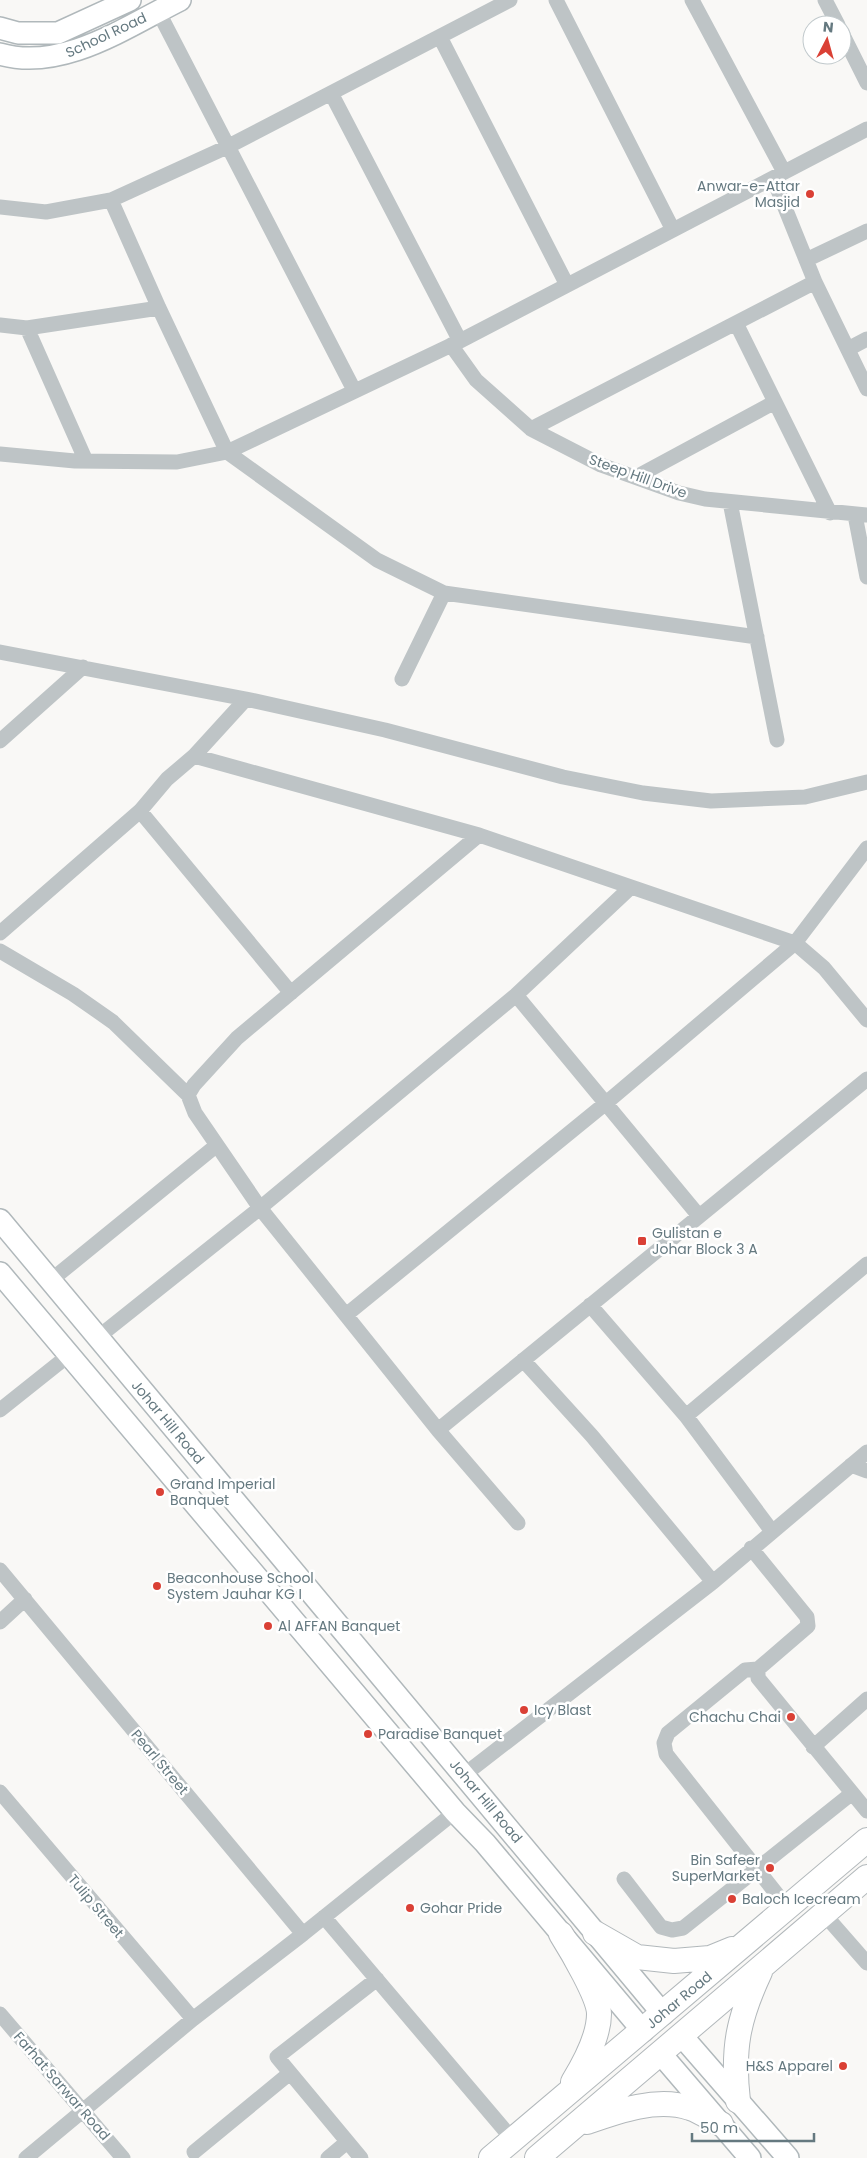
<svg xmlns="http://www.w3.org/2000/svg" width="867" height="2158" font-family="Poppins,sans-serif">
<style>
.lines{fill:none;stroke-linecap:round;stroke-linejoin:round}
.secondary-casing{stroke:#b0b8bb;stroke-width:24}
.primary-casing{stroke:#b2b8bb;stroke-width:26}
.street{stroke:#bec4c6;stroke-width:15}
.secondary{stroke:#fff;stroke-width:21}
.primary{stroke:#fff;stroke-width:24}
.poi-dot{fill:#da4035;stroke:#fff;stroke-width:2}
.labels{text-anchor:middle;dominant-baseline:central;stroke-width:5;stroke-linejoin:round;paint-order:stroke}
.street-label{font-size:14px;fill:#657980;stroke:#fff}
.poi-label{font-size:14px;fill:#657980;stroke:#fff;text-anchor:start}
</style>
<rect width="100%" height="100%" fill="#f9f8f6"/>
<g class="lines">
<g class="secondary-casing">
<path id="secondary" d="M0 28 18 33H58L130 0
M0 54C62 72 126 27 180 0
M0 1220 663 2014
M0 1273 455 1812 485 1843 643 2031
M681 2035 788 2158
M660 2053 750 2158"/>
</g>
<g class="primary-casing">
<path id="primary" d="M595 1933 637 1957 674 1961 710 1958 732 1949
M561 1934C571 1950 599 1997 599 2014 599 2036 584 2064 573 2082
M738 2101C732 2049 738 2019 760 1972
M587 2122C618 2111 657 2097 690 2108 700 2111 711 2119 721 2124
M491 2158 867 1840
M537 2158 867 1877"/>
</g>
<path class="street" d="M556 0 673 230
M692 0 784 172
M825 0 838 25
M158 11 354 390
M842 33 867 83
M440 37 567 285
M331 93 460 341
M773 178 815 282 867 389
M111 200 159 308 227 452 377 560 444 593 757 637
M0 207 46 212 111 200 227 147 510 0
M806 260 867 231
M736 323 830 513
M0 325 27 328 159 308
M27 328 86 461
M451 345 476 380 531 429 601 465 679 493 705 499 867 515
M848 349 867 339
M531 429 815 282
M0 454 75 461 177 462 227 452 460 341 867 129
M636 477 775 402
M730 502 777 740
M855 515 867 577
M0 652 246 699
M402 679 444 593
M0 741 83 667
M194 756 246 699 385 730 563 777 643 793 711 801 805 797 867 782
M140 811 291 993
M479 835 237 1038 194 1085 188 1095 195 1113 260 1208 438 1430 518 1523
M0 933 140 811 167 779 194 756 479 835 795 943 824 968 867 1020
M0 951 73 994 113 1022 188 1095
M516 995 699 1216
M50 1281 217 1145
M590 1305 686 1416 771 1530
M346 1315 606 1103 795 943 867 848
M97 1338 260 1208 516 995 630 888
M523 1360 592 1436 713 1582
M0 1410 69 1355
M686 1416 867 1264
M438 1430 867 1079
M851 1465 867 1471
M751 1548 807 1617 808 1626 758 1669V1678L867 1811
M0 1570 303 1934 455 1812
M0 1622 25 1599
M758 1669 745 1670 668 1733 664 1743 666 1754 787 1907
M813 1747 867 1699
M464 1775 713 1582 867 1452
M0 1792 193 2019
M624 1879 661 1927 672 1930 683 1928 851 1794
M824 1914 867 1963
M324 1917 513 2140
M0 2014 123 2158
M194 2152 290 2073
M26 2158 193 2019 303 1934
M328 2158 347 2142
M361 2158 277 2057 377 1979"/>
<use href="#secondary" class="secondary"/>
<use href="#primary" class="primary"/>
</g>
<g class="poi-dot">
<circle cx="810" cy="194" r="5"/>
<rect x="637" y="1236" width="10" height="10" rx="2.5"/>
<circle cx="160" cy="1492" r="5"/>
<circle cx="157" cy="1586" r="5"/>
<circle cx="268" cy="1626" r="5"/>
<circle cx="524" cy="1710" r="5"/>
<circle cx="791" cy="1717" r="5"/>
<circle cx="368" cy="1734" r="5"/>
<circle cx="770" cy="1868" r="5"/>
<circle cx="732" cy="1899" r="5"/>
<circle cx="410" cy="1908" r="5"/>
<circle cx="843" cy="2066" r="5"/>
</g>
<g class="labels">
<g class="street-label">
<text transform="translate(106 35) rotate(-25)">School Road</text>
<text transform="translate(638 476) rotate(20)">Steep Hill Drive</text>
<text transform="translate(168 1422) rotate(50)">Johar Hill Road</text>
<text transform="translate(160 1762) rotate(50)">Pearl Street</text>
<text transform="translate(486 1801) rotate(50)">Johar Hill Road</text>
<text transform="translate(96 1906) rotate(50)">Tulip Street</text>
<text transform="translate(679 2000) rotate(-40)">Johar Road</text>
<text transform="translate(62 2086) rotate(49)">Farhat Sarwar Road</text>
</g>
<g class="poi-label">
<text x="800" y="186" text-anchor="end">Anwar-e-Attar<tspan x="800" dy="16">Masjid</tspan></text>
<text x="652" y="1233">Gulistan e<tspan x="652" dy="16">Johar Block 3 A</tspan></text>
<text x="170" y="1484">Grand Imperial<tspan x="170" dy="16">Banquet</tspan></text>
<text x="167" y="1578">Beaconhouse School<tspan x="167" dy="16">System Jauhar KG I</tspan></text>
<text x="278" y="1626">Al AFFAN Banquet</text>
<text x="534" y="1710">Icy Blast</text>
<text x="781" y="1717" text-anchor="end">Chachu Chai</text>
<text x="378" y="1734">Paradise Banquet</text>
<text x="760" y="1860" text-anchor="end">Bin Safeer<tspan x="760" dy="16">SuperMarket</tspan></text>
<text x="742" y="1899">Baloch Icecream</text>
<text x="420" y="1908">Gohar Pride</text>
<text x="833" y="2066" text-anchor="end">H&amp;S Apparel</text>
</g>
</g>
<g transform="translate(827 40) rotate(6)"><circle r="24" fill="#ffffff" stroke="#c1c9cc"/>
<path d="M0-4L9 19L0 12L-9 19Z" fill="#da4035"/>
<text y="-8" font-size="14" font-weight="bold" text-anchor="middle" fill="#657980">N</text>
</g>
<path d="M692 2133v8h122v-8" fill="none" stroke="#657980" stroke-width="2.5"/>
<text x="700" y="2133" font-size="15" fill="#657980" stroke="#ffffff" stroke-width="4" paint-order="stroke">50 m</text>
</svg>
